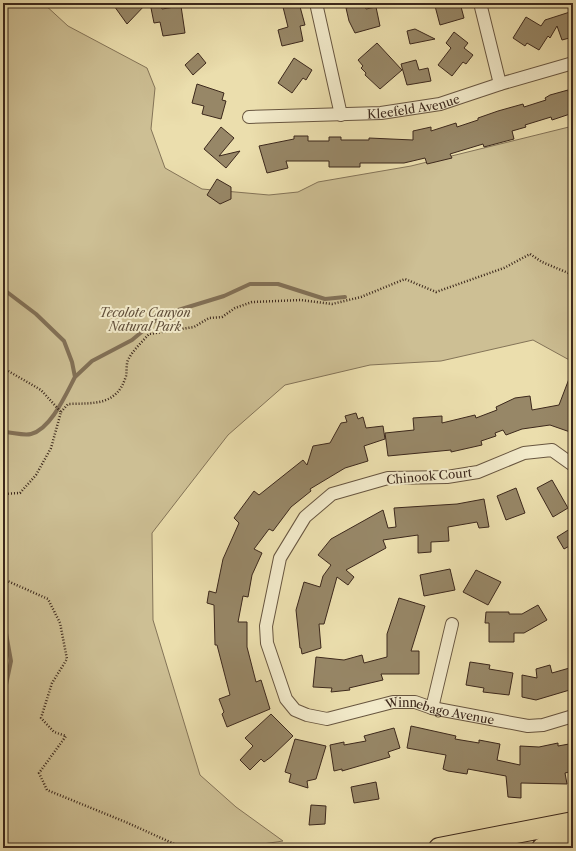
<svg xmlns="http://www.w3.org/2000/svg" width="576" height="851" font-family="'Libre Caslon Text',serif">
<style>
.green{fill:#cdbf94;stroke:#847458}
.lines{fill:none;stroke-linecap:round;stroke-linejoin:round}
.stream{stroke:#827056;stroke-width:4}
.building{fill:#978767;stroke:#3c281c}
.minor-casing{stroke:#685640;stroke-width:14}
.primary-casing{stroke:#3c281c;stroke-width:22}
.path{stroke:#3c281c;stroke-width:2.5;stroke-dasharray:1 2;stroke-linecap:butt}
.minor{stroke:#f2eaca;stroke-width:12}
.primary{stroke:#ebdead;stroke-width:20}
.labels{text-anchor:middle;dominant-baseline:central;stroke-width:4;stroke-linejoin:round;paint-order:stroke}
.street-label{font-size:12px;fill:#3c281c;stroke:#f2eaca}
.park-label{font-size:12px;font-style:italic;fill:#604e3a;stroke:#f2eaca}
</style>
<rect width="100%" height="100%" fill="#ebdead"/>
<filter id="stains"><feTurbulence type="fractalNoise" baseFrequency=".005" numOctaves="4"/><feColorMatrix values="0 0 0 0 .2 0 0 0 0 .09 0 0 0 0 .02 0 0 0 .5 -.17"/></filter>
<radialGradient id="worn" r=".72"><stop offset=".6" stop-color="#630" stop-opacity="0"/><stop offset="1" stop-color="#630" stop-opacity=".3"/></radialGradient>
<path class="green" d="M3 3H43L68 26 147 68 155 88 151 129 165 168 202 189 269 195 298 192 318 182 411 166 573 126V362L533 340 441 361 370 365 285 385 228 435 152 533 153 620 200 775 236 807 283 841 236 848H3Z"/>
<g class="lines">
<path class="stream" d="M3 289 36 314 64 341 72 362 75 377C66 394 51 429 31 434 23 436 12 432 3 432
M75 377 92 361 132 340 162 315 224 296 250 284H278L325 299 345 297
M3 616 11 661 3 699"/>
</g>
<path class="building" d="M112 3H147L127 24Z
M150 3H160L162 9 181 6 185 33 163 36 160 22 154 23Z
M282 3H299L305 25 300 26 303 41 282 46 278 30 288 27Z
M438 3H460L464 18 440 25 435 6 438 5Z
M364 4 366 9 376 7 380 26 355 33 349 21 346 8Z
M573 11V37L562 40 557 26 550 38 548 36 539 50 527 43 525 46 513 38 526 17 541 26 545 20Z
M415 29 435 39 410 44 407 31Z
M454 32 468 43 464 48 473 55 466 64 463 62 452 76 438 65 451 48 446 43Z
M377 43 402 70 380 89 365 75 366 73 361 68 363 66 358 60Z
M198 53 206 63 193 75 185 65Z
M294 58 312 70 306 80 303 78 292 93 278 83Z
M416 60 419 70 428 68 431 81 407 85 401 64Z
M197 84 224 93 222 100 226 101 221 119 202 114 204 106 192 103Z
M568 90 569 95 573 94V113L552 120 551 117 525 125 526 127 512 131 514 139 484 147 483 144 450 154 452 158 427 164 425 158 404 163H360V167H329V161H286L288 168 267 173 259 146 294 139V136H308V141H329V137H341V140H369V138L413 140V131L431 127V131L456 123 457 127 478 120V118L498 111 523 104 524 107 546 100 545 98 550 95Z
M221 127 234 138 219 156 240 151 226 168 204 149Z
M217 179 231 187V199L220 204 207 195Z
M572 371 573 433 550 425 522 429 506 435 503 430 495 433 496 436 481 441 482 445 451 452V450L388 456 385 433 414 430 413 418 442 416V423L475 415 476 418 497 410 496 407 515 398 530 396 532 410 559 405Z
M356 413 358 419 363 417 366 428 383 426 385 439 364 446 368 461 345 468 310 489 311 491 291 507 273 531 269 529 254 549 262 553 252 575 248 597 243 596 238 622H247V647L256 682 261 680 270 709 227 727 222 714 224 712 219 699 230 695 217 645H215L214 605 207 603 209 591 216 593 223 559 239 523 234 518 254 491 259 495 303 460 307 465 313 446 330 443 341 423 347 422 345 416Z
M552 480 568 508 553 517 537 488Z
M516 488 525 513 506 520 497 496Z
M484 499 489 527 479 528 477 522 448 527 449 541 431 542V552L418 553V535L383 540 386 548 346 570 354 577 348 585 337 577 324 624H319L321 648 302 654 301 648H300L296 610 304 582 320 587 323 576 331 565 318 555 331 539 383 510 388 528 396 527 394 508 457 504Z
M573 527V544L564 549 557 537Z
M450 569 455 590 424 596 420 575Z
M476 570 501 582 488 605 463 592Z
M399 598 425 606 411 651H419V674H381L383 680 349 688 350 690 331 692 332 688 313 687 316 657 344 660 362 655 364 663 387 657V634Z
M538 605 547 620 524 633H514V642H489V623H485L486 612H509V614H522Z
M470 662 490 665 489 669 513 673 509 695 483 692 484 688 466 685Z
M550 665 552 673 573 667V689L536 700 522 697V675L537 678 536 669Z
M271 714 293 736 271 757 264 762 261 759 250 770 240 760 253 746 245 738Z
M411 726 456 736 455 739 479 743V740L500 744 497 760 520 765V746L539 747 558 743V746L569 744 571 756H573V771L565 773 567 784 521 783V798L508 797 506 776 468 769 467 774 448 771 443 769 446 755 407 748Z
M394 728 400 748 388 752 390 757 342 771V769L334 771 330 745 344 742V745L366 741 364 736Z
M295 739 326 746 316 779 307 781 308 788 289 782 291 774 285 772Z
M376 782 379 799 354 803 351 787Z
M311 805 326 806 325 824 309 825Z"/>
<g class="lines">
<g class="minor-casing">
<g id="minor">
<path d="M316 3 341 115"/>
<path d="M480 3 500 84"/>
<path id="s1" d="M249 117 381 113 440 104 500 84 573 63"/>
<path id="s2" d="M573 465 552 450 524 453 478 472 447 477 388 478 332 494 305 517 280 558 266 626 267 643 286 699 295 710 307 715 327 719 393 702H415L432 708 528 726 543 725 573 716"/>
<path d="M432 708 452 624"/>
</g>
</g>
<g class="primary-casing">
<path id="primary" d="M439 848 573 822
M542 848 573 842"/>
</g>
<path class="path" d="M3 368 41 390 61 412 51 448 36 475 20 493 3 494
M61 412 68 404C94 403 117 406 126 376 127 371 126 365 128 360 133 350 142 342 149 334L194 327 209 318 222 317 235 308 252 302 301 300 332 304 361 297 405 279 436 292 504 268 530 254 542 262 573 275
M3 579 48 599 60 623 67 659 52 683 41 718 54 732 66 736 39 773 47 790 128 823 183 848"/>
<use href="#minor" class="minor"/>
<use href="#primary" class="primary"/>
</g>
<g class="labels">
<g class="street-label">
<text stroke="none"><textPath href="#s1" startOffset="165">Kleefeld Avenue</textPath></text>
<text transform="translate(429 476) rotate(-5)">Chinook Court</text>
<text stroke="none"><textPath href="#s2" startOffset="645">Winnebago Avenue</textPath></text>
</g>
<g class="park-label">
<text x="145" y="312">Tecolote Canyon<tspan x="145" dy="14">Natural Park</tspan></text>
</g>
</g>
<rect width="576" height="851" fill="none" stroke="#ebdead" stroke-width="16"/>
<rect x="4" y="4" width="568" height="843" fill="none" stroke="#3c281c" stroke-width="2"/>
<rect x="8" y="8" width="560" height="835" fill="none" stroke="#3c281c"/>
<rect width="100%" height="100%" filter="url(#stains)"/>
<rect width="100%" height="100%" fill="url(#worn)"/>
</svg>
